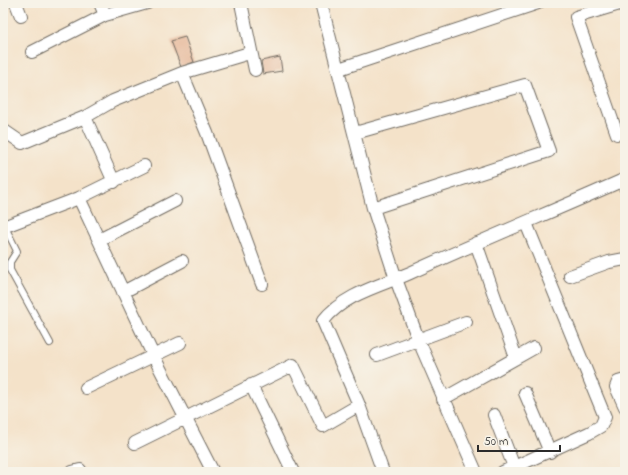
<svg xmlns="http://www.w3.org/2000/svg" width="628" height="475" font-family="'Indie Flower',sans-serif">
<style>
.building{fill:#e6b799}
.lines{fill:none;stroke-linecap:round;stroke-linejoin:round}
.service-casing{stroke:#716b62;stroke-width:8}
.minor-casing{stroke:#716b62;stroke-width:14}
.service{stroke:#fff;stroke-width:6}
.minor{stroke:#fff;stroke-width:12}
</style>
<rect width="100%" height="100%" fill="#f7f3e8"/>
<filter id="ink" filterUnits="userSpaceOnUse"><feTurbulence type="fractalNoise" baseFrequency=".025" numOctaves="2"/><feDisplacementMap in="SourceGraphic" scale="8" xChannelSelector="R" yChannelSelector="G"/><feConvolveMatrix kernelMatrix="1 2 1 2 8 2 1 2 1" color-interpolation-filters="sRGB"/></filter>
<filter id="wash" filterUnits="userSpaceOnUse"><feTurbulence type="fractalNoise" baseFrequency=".012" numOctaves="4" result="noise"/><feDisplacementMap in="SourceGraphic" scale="16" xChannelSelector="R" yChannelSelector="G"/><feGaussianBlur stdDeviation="0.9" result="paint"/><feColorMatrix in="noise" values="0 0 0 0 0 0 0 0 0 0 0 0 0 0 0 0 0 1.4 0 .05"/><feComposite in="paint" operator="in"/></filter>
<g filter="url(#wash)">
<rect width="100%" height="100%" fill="#f4e2c9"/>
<g id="blocks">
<path class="building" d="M185 37 194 62 181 67 171 41Z
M280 57 282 71 263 74 261 61Z"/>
</g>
</g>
<g filter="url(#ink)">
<use href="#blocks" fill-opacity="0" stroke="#716b62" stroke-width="1"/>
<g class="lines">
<g class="service-casing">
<path id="service" d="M5 227 17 251 10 262V270L50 343"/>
</g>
<g class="minor-casing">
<path id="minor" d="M16 3 21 16
M100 3 105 15
M241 3 255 70
M321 3 373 208 396 279 418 339 476 472
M32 52 105 15 147 3
M339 69 538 3
M182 73 207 133 262 284
M85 117 114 182
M3 130 22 143 85 117 113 101 182 73 246 54 250 51
M355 133 525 85 549 151 373 208
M617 134 576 17 623 3
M79 198 153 355 213 472
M3 227 79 198 144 166
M99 240 175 201
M476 243 516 358
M570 276 609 262 625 259
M123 292 182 261
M377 355 466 322
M625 380 618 382 616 387 625 407
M251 385 293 472
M86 388 180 343
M525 393 550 452
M443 399 534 348
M494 415 514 467
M135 443 293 365 323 426 359 405
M72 472 80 470 81 472
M383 472 359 405 323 321C344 294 380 286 410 273 480 241 551 212 621 181L625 187
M503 472 589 433 601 426 605 417 526 223"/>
</g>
<use href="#service" class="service"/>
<use href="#minor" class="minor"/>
</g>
</g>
<rect width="628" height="475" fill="none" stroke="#f7f3e8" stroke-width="16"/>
<path d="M478 445v6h82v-6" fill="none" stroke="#2b2b2b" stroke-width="2"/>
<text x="484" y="445" font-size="12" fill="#2b2b2b" stroke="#f7f3e8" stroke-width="3" paint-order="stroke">50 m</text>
</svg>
